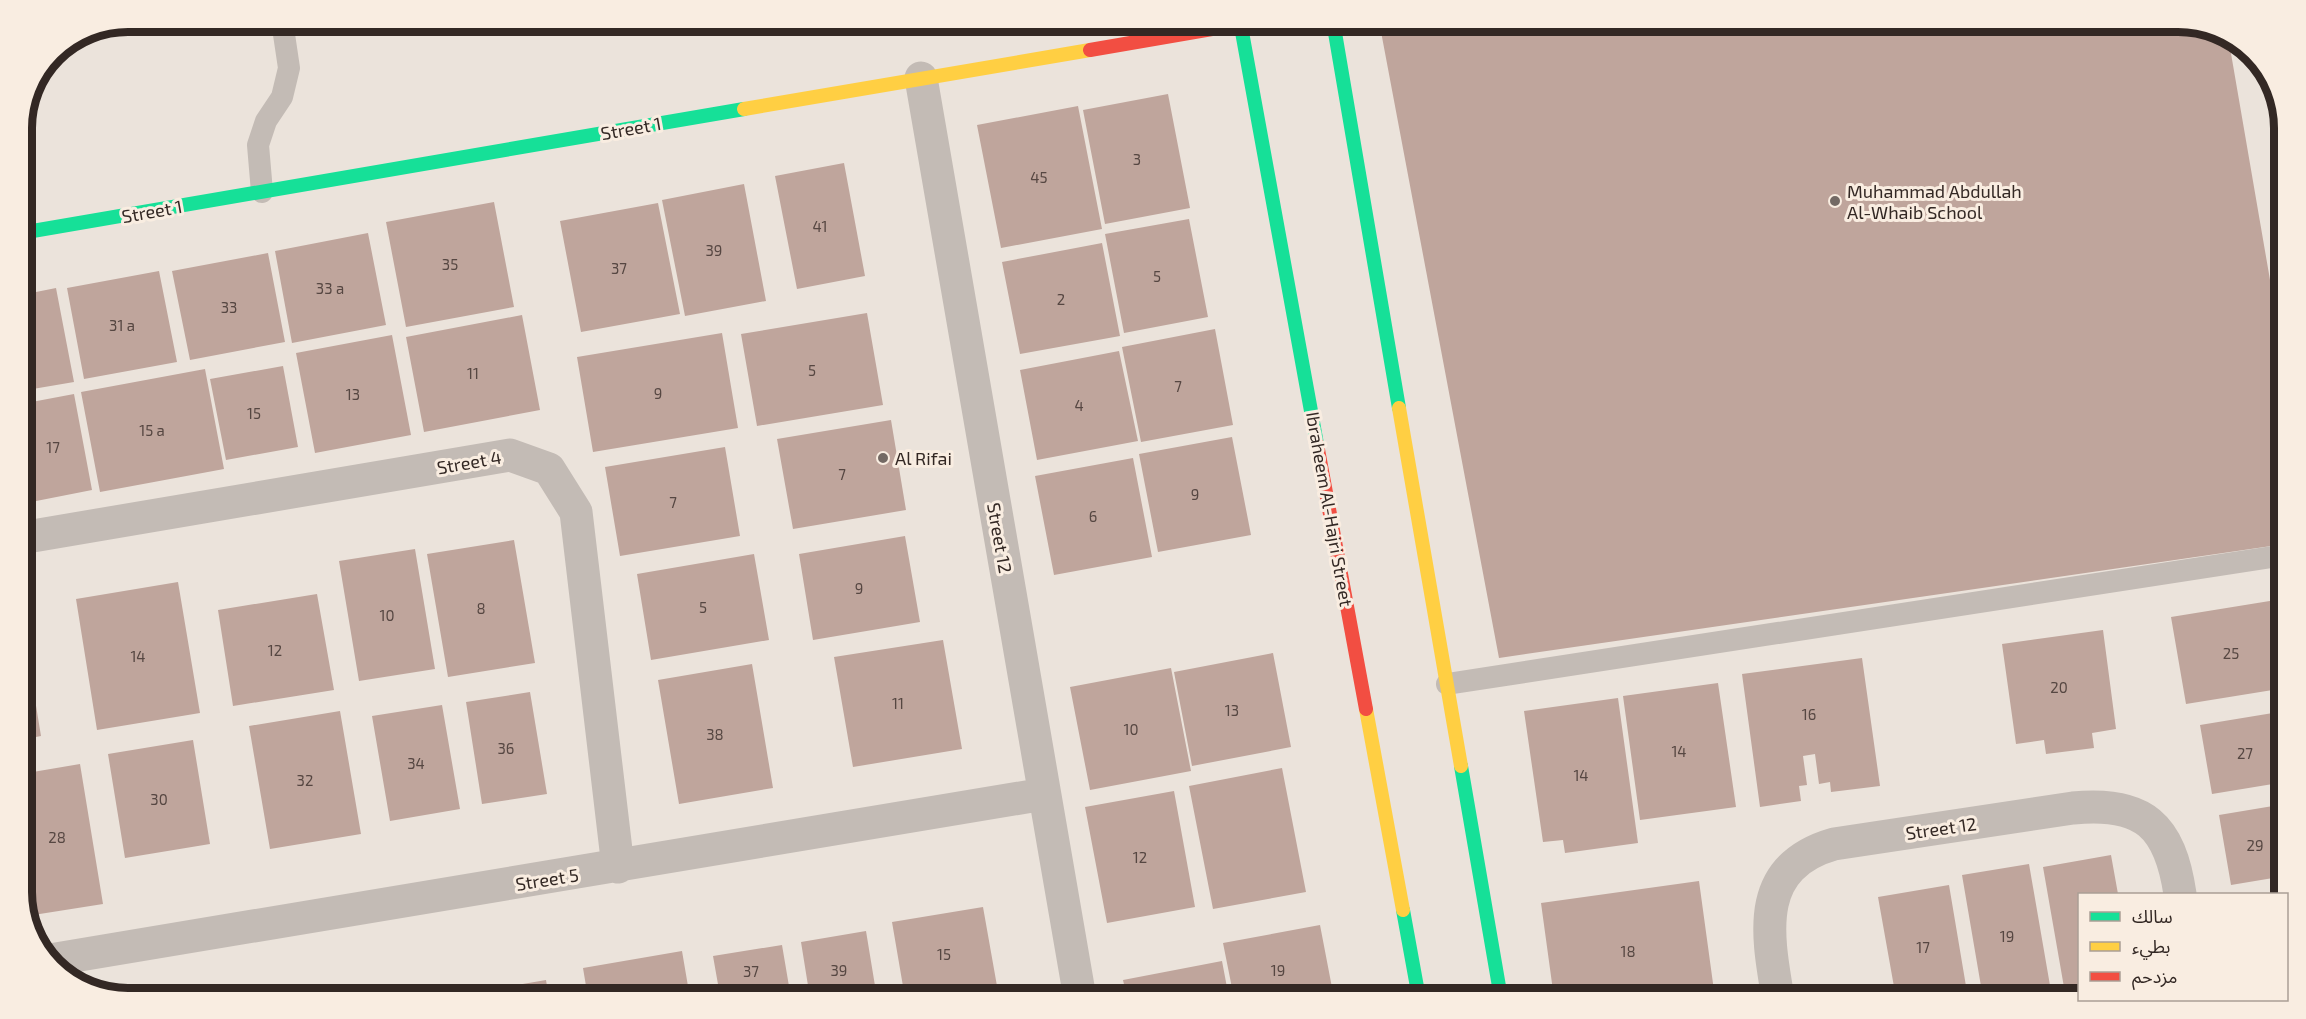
<svg xmlns="http://www.w3.org/2000/svg" width="2306" height="1019" font-family="'Exo 2','Noto Sans Arabic',sans-serif">
<style>
.building{fill:#bfa59c}
.lines{fill:none;stroke-linecap:round;stroke-linejoin:round}
.lane{stroke:#c3bbb5;stroke-width:22}
.street{stroke:#c3bbb5;stroke-width:33}
.fast{stroke:#16e098;stroke-width:14}
.slow{stroke:#ffcf43;stroke-width:14}
.jam{stroke:#f24e42;stroke-width:14}
.poi-dot{fill:#736964;stroke:#f9ede1;stroke-width:2}
.labels{text-anchor:middle;dominant-baseline:central;stroke-width:6;stroke-linejoin:round;paint-order:stroke}
.number-label{font-size:15px;fill:#564742}
.street-label{font-size:18px;fill:#332824;stroke:#f9ede1}
.poi-label{font-size:18px;fill:#332824;stroke:#f9ede1;text-anchor:start}
.rim{fill:none;stroke:#332824;stroke-width:8}
</style>
<rect width="100%" height="100%" fill="#ebe3db"/>
<path class="building" d="M1379 21H2179L2220 29 2228 36 2285 367V544L1499 658Z
M1168 94 1190 208 1105 224 1083 110Z
M1078 106 1102 229 1001 248 977 125Z
M844 163 865 276 797 289 775 176Z
M744 184 766 301 685 316 662 200Z
M494 202 514 307 406 327 386 222Z
M658 203 680 314 581 332 560 221Z
M1189 219 1208 317 1124 333 1105 234Z
M368 233 386 325 292 343 275 251Z
M1102 243 1120 336 1020 354 1002 262Z
M268 253 285 342 190 360 172 271Z
M159 271 177 362 84 379 67 288Z
M56 288 74 382 21 391V295Z
M867 313 883 405 757 426 741 334Z
M522 315 540 410 424 432 406 337Z
M1215 329 1233 425 1141 442 1122 347Z
M722 333 738 428 593 452 577 357Z
M392 335 411 435 315 453 296 353Z
M1119 351 1138 441 1037 460 1020 370Z
M283 366 298 447 226 460 210 379Z
M205 369 224 469 100 492 81 392Z
M74 394 92 490 21 504V404Z
M891 420 906 510 793 529 777 439Z
M1232 437 1251 535 1158 552 1139 454Z
M725 447 740 536 620 556 605 467Z
M1133 458 1152 557 1054 575 1035 476Z
M905 536 920 622 813 640 799 554Z
M514 540 535 663 448 677 427 554Z
M415 549 435 669 359 681 339 561Z
M754 554 769 640 651 660 637 574Z
M178 582 200 713 97 730 76 599Z
M317 594 334 690 233 706 218 610Z
M2282 599 2285 619V688L2186 704 2171 617Z
M2103 630 2116 729 2092 733 2094 748 2046 754 2044 740 2016 744 2002 644Z
M943 640 962 749 853 767 834 657Z
M27 651 41 736 21 740V652Z
M1273 653 1291 747 1192 766 1174 672Z
M1862 658 1880 786 1831 792 1830 782 1819 784 1815 754 1803 756 1807 785 1799 786 1801 801 1760 807 1742 674Z
M752 664 773 788 679 804 658 680Z
M1171 668 1191 771 1090 790 1070 687Z
M1718 683 1736 807 1640 820 1623 696Z
M530 692 547 794 482 804 466 702Z
M1618 698 1638 843 1565 853 1563 840 1543 842 1524 711Z
M442 705 460 809 390 821 372 716Z
M340 711 361 834 270 849 249 726Z
M2285 711V782L2212 794 2200 725Z
M193 740 210 844 125 858 108 754Z
M80 764 103 904 27 916 21 899V774Z
M1282 768 1306 892 1213 909 1189 786Z
M1174 791 1195 907 1107 923 1085 807Z
M2285 804V876L2231 885 2219 815Z
M2111 855 2118 894H2080V991L2065 993 2043 867Z
M2029 864 2052 997 1983 998 1962 875Z
M1699 881 1715 998H1554L1541 903Z
M1949 885 1968 998H1896L1878 897Z
M983 907 997 986 923 998H905L892 922Z
M1320 925 1334 998H1234L1223 943Z
M866 931 877 998H810L801 942Z
M782 945 791 998H731L745 995 744 986 719 990 713 956Z
M682 951 690 998H588L583 968Z
M1222 961 1229 998H1127L1123 980Z
M546 980 549 998H476L475 992Z"/>
<g class="lines">
<path class="lane" d="M262 192 258 145 266 121 282 97 289 68 282 21
M1447 684 2285 555"/>
<path class="street" d="M921 78 1080 998
M21 538 510 455 549 469 576 512 618 867
M50 960 1044 794
M1778 998C1767 933 1754 867 1834 844L2073 808C2144 801 2170 826 2180 894"/>
<path class="fast" d="M1240 21 1317 444
M1333 21 1399 408
M21 233 744 109
M1461 766 1501 998
M1403 910 1419 998"/>
<path class="slow" d="M744 109 1090 50
M1399 408 1461 766
M1366 709 1403 910"/>
<path class="jam" d="M1090 50 1241 24
M1317 444 1366 709"/>
</g>
<g class="poi-dot">
<circle cx="1835" cy="201" r="6"/>
<circle cx="883" cy="458" r="6"/>
</g>
<g class="labels">
<g class="number-label">
<text x="1137" y="159">3</text>
<text x="1039" y="177">45</text>
<text x="820" y="226">41</text>
<text x="714" y="250">39</text>
<text x="450" y="264">35</text>
<text x="619" y="268">37</text>
<text x="1157" y="276">5</text>
<text x="330" y="288">33 a</text>
<text x="1061" y="299">2</text>
<text x="229" y="307">33</text>
<text x="122" y="325">31 a</text>
<text x="812" y="370">5</text>
<text x="473" y="373">11</text>
<text x="1178" y="386">7</text>
<text x="658" y="393">9</text>
<text x="353" y="394">13</text>
<text x="1079" y="405">4</text>
<text x="254" y="413">15</text>
<text x="152" y="430">15 a</text>
<text x="53" y="447">17</text>
<text x="842" y="474">7</text>
<text x="1195" y="494">9</text>
<text x="673" y="502">7</text>
<text x="1093" y="516">6</text>
<text x="859" y="588">9</text>
<text x="703" y="607">5</text>
<text x="481" y="608">8</text>
<text x="387" y="615">10</text>
<text x="275" y="650">12</text>
<text x="2231" y="653">25</text>
<text x="138" y="656">14</text>
<text x="2059" y="687">20</text>
<text x="898" y="703">11</text>
<text x="1232" y="710">13</text>
<text x="1809" y="714">16</text>
<text x="1131" y="729">10</text>
<text x="715" y="734">38</text>
<text x="506" y="748">36</text>
<text x="1679" y="751">14</text>
<text x="2245" y="753">27</text>
<text x="416" y="763">34</text>
<text x="1581" y="775">14</text>
<text x="305" y="780">32</text>
<text x="159" y="799">30</text>
<text x="57" y="837">28</text>
<text x="2255" y="845">29</text>
<text x="1140" y="857">12</text>
<text x="2007" y="936">19</text>
<text x="1923" y="947">17</text>
<text x="1628" y="951">18</text>
<text x="944" y="954">15</text>
<text x="839" y="970">39</text>
<text x="1278" y="970">19</text>
<text x="751" y="971">37</text>
</g>
<g class="street-label">
<text transform="translate(631 128) rotate(-10)">Street 1</text>
<text transform="translate(152 211) rotate(-10)">Street 1</text>
<text transform="translate(469 462) rotate(-10)">Street 4</text>
<text transform="translate(1330 509) rotate(80)">Ibraheem Al-Hajri Street</text>
<text transform="translate(1000 538) rotate(80)">Street 12</text>
<text transform="translate(1941 828) rotate(-8)">Street 12</text>
<text transform="translate(547 879) rotate(-9)">Street 5</text>
</g>
<g class="poi-label">
<text x="1847" y="191">Muhammad Abdullah<tspan x="1847" dy="21">Al-Whaib School</tspan></text>
<text x="895" y="458">Al Rifai</text>
</g>
</g>
<path d="M0 0H2306V1019H0ZM128 32H2178A96 96 0 0 1 2274 128V892A96 96 0 0 1 2178 988H128A96 96 0 0 1 32 892V128A96 96 0 0 1 128 32Z" fill="#f9ede1" fill-rule="evenodd"/>
<path class="rim" d="M128 32H2178A96 96 0 0 1 2274 128V892A96 96 0 0 1 2178 988H128A96 96 0 0 1 32 892V128A96 96 0 0 1 128 32Z"/>
<rect x="2078" y="893" width="210" height="108" fill="#f9ede1" stroke="#aa9e95" stroke-width="1.5"/>
<rect x="2090" y="912" width="30" height="9" fill="#16e098" stroke="#aa9e95" stroke-width="1.5"/>
<text x="2132" y="923" font-size="18" fill="#332824">سالك</text>
<rect x="2090" y="942" width="30" height="9" fill="#ffcf43" stroke="#aa9e95" stroke-width="1.5"/>
<text x="2132" y="953" font-size="18" fill="#332824">بطيء</text>
<rect x="2090" y="972" width="30" height="9" fill="#f24e42" stroke="#aa9e95" stroke-width="1.5"/>
<text x="2132" y="983" font-size="18" fill="#332824">مزدحم</text>
</svg>
